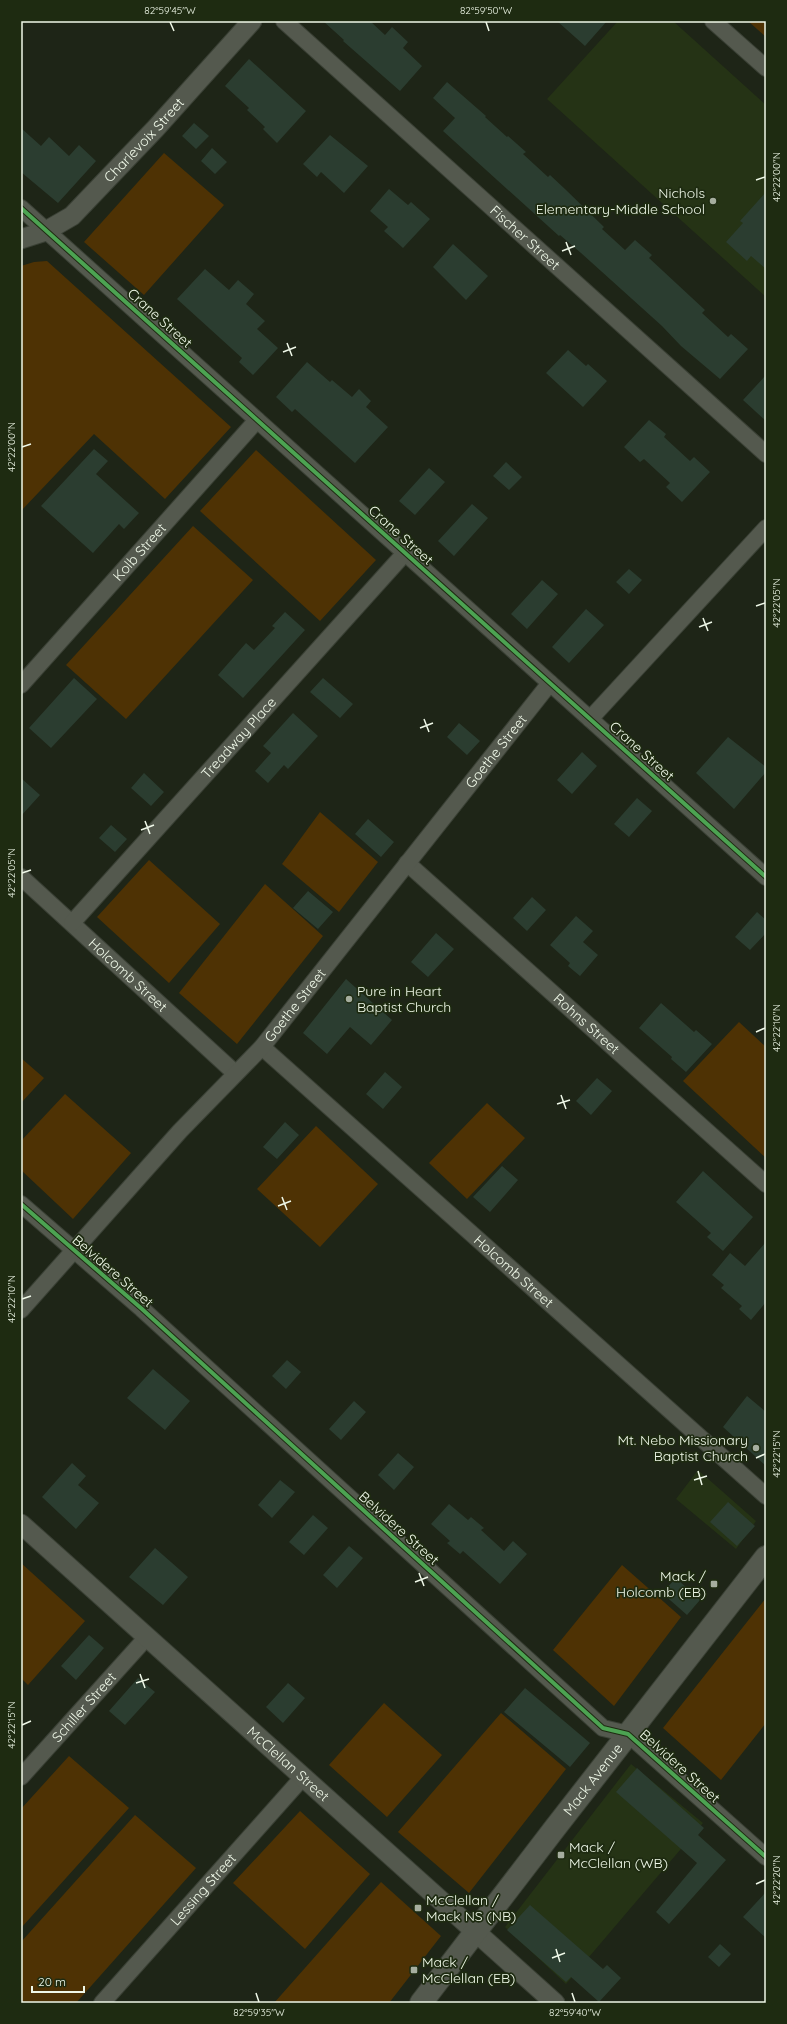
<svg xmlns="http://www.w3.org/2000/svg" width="787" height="2024" font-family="Quicksand,sans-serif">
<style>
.built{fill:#253315}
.green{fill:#4e3204}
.building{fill:#2b3d30}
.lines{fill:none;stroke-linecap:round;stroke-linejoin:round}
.minor-casing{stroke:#3a4035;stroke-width:18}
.tertiary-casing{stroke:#3a4035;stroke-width:21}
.secondary-casing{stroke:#3a4035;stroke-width:24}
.minor{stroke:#54594e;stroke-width:16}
.tertiary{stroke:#54594e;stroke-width:19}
.secondary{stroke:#54594e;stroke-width:22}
.cycleway-casing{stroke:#1e2b11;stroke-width:6}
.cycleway{stroke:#4ca352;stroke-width:4}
.ticks{fill:none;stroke:#eff8e8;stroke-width:1.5}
.poi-dot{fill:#a6ae9f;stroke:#1e2b11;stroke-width:1.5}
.labels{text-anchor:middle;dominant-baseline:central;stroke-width:3.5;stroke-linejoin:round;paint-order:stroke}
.street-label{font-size:14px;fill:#eff8e8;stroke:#1e2b11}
.poi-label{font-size:14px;fill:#eff8e8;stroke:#1e2b11;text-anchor:start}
.neatline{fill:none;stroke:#eff8e8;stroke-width:1.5}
.ticks-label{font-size:10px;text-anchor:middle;fill:#eff8e8}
</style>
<rect width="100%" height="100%" fill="#1e2517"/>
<path class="built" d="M618 21H673L766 105V297L547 99Z
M698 1470 756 1521 736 1549 676 1499Z
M631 1764 703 1823 566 1984 505 1927Z"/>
<path class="green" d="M748 21H766V37Z
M164 153 224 205 144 295 84 242Z
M47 261 231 427 165 499 94 434 21 511V266L34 262Z
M256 450 376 560 320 621 200 511Z
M193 526 253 580 126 719 66 665Z
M320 812 378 862 339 912 282 864Z
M149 860 220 924 169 983 97 917Z
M265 884 323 936 237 1044 179 993Z
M739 1022 766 1047V1158L683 1081Z
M21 1058 44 1078 21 1103Z
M65 1094 131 1153 73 1219 21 1170V1141Z
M487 1103 525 1138 467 1199 429 1163Z
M316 1126 378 1184 320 1247 257 1189Z
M21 1563 85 1621 28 1685 21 1678Z
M622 1565 681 1617 614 1706 553 1650Z
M766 1598V1723L721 1780 663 1728Z
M384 1703 442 1755 387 1817 329 1765Z
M501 1713 566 1769 469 1893 398 1832Z
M69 1756 129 1808 21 1928V1809Z
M300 1811 370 1874 305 1949 233 1883Z
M135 1815 196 1868 76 2003H21V1942Z
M381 1882 441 1936 389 2003H274Z"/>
<path class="building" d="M323 21H370L385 35 392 27 408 42 403 48 422 66 400 91 343 41 344 40Z
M557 21H607L585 46Z
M249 59 306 111 277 143 263 129 265 127 247 110 249 108 225 86Z
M447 82 486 116 485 117 507 137 508 136 526 152 523 154 548 177 550 175 565 189 604 227 602 229 625 250 635 240 652 255 649 258 705 310 702 313 728 337 731 334 748 349 720 379 681 346 662 326 581 253 560 235 559 236 443 131 455 118 433 98Z
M194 123 209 136 196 149 182 136Z
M21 128 41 146 49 137 69 156 79 145 96 161 58 203 21 172Z
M330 135 368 166 344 193 321 172 317 177 303 164Z
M212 148 227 162 215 174 201 161Z
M389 189 408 205 411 202 430 219 403 248 384 231 388 227 370 211Z
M766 192V269L751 256 747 261 726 242 743 223 740 221Z
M453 244 488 276 466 300 433 267Z
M205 269 229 290 238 280 254 294 246 304 265 321 257 329 278 348 253 375 239 362 242 358 177 299Z
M568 350 586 366 588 364 607 381 583 407 546 373Z
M307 362 330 382 332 380 352 397 359 389 371 401 366 407 388 427 355 463 295 409 292 412 276 397Z
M766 375V421L743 400Z
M649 420 666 434 664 437 690 461 694 457 710 472 682 502 666 487 670 483 644 459 640 462 624 447Z
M94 449 108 461 96 474 139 513 124 529 119 524 93 553 41 506Z
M506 462 522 477 509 490 493 476Z
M429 468 445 482 415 515 399 501Z
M472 504 488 518 454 556 438 541Z
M629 569 642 580 629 594 616 582Z
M542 580 558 594 527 629 511 614Z
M586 609 604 625 569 663 552 647Z
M285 612 305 630 243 698 218 675 246 643 254 650 275 628 272 626Z
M74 678 97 699 51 748 29 728Z
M323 678 353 704 340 718 310 692Z
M293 713 318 736 288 769 284 765 268 783 255 771 271 753 263 746Z
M459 723 480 741 467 755 447 737Z
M728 737 766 767V772L734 809 696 773Z
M582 752 597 766 572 794 557 780Z
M144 773 164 792 151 806 131 788Z
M21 778 40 795 21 816Z
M637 798 652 811 629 837 614 824Z
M368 819 394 842 381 857 355 834Z
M111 825 127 839 115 852 99 838Z
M308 891 333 912 318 929 293 908Z
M532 897 546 910 527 931 513 918Z
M757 912 766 920V933L750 950 735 937Z
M576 916 593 931 583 942 598 955 580 976 568 966 570 963 550 945Z
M436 933 454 949 428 977 411 962Z
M346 979 392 1020 371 1045 350 1027 327 1054 303 1033Z
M661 1003 694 1032 696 1030 712 1044 686 1072 671 1059 672 1057 639 1028Z
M385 1072 402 1087 383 1109 366 1094Z
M597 1078 612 1091 591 1115 576 1101Z
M285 1122 299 1135 277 1159 263 1147Z
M502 1166 518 1180 490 1212 473 1197Z
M703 1171 753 1217 723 1251 707 1237 711 1233 676 1202Z
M766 1242V1302L751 1320 739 1309 742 1306 721 1288 724 1285 712 1275 730 1253 745 1266Z
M287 1360 301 1372 286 1389 272 1376Z
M153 1369 190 1401 165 1430 127 1398Z
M747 1396 766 1412V1466L723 1427Z
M354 1401 366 1412 341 1440 329 1429Z
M398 1453 414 1467 394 1490 378 1475Z
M72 1463 86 1476 78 1485 99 1503 76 1529 42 1497Z
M280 1480 295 1492 272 1518 258 1505Z
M728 1502 755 1526 737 1546 710 1522Z
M449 1504 468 1520 471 1517 484 1528 481 1530 504 1551 513 1541 527 1554 500 1584 463 1551 460 1554 447 1543 450 1541 431 1524Z
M313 1515 328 1528 304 1555 289 1542Z
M349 1546 363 1558 337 1588 323 1575Z
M155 1548 188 1577 163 1605 129 1577Z
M676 1578 700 1600 687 1615 662 1593Z
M89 1635 104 1648 76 1680 61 1666Z
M138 1678 155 1692 125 1725 109 1711Z
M288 1683 305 1698 283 1723 266 1707Z
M525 1688 590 1743 570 1767 504 1712Z
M637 1768 704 1828 698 1835 726 1860 669 1924 656 1912 697 1863 616 1792Z
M766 1892V1938L743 1917Z
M530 1905 603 1969 607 1965 621 1978 599 2002 571 1977 566 1982 507 1930Z
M720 1944 731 1954 719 1967 708 1957Z"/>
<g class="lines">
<g class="minor-casing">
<g id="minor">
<path id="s1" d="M284 21 766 454"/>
<path d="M713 21 766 68"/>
<path d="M21 208 766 877"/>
<path id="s2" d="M21 685 257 420"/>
<path d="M590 719 766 528"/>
<path id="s3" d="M407 863 766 1184"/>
<path id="s4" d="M21 877 235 1073"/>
<path id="s5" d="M72 923 405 553"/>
<path id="s6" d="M262 1047 766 1496"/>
<path d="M21 1204 142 1309 603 1728 628 1734 766 1857"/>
<path id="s7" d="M21 1310 180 1131 262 1047 550 683"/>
<path id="s8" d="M21 1777 147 1637"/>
<path id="s9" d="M102 2003 304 1776"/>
</g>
</g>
<g class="tertiary-casing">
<g id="tertiary">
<path id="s10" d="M21 239 46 231 72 216 156 128 252 21"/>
<path id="s11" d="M21 1524 555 2003"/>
</g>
</g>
<g class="secondary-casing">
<g id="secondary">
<path id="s12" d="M421 2003 555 1828 766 1557"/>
</g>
</g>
<use href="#minor" class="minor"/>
<use href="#tertiary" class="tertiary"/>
<use href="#secondary" class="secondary"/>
<g class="cycleway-casing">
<path id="cycleway" d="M21 208 766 877
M21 1204 142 1309 603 1728 628 1734 766 1857"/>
</g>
<use href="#cycleway" class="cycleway"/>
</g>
<path class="ticks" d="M170 22 174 31M486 22 489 31M756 180 765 177M566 242 571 255M562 251 575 246M287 343 292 356M283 352 296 347M22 447 31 444M756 606 765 603M703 618 708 631M699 627 712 622M424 719 429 732M420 728 433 723M145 821 150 834M141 830 154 825M22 873 31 870M756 1032 765 1028M561 1095 566 1109M557 1104 570 1100M282 1197 287 1210M278 1206 291 1201M22 1299 31 1296M756 1458 765 1454M698 1471 702 1485M694 1480 707 1476M419 1573 424 1586M415 1582 428 1577M140 1674 145 1688M136 1683 149 1679M22 1725 31 1721M756 1884 765 1880M556 1949 560 1962M552 1958 565 1953M256 1993 259 2002M572 1993 575 2002"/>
<g class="poi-dot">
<circle cx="713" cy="201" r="4"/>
<circle cx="349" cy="999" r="4"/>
<circle cx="756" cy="1448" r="4"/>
<rect x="710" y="1580" width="8" height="8" rx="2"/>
<rect x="557" y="1851" width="8" height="8" rx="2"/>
<rect x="414" y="1904" width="8" height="8" rx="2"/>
<rect x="410" y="1966" width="8" height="8" rx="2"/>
</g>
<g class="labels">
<g class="street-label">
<text stroke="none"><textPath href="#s10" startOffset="161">Charlevoix Street</textPath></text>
<text stroke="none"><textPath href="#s1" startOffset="324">Fischer Street</textPath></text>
<text transform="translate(160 318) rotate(42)">Crane Street</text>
<text transform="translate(401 535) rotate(42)">Crane Street</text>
<text stroke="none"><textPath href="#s2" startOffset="178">Kolb Street</textPath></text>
<text stroke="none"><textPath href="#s5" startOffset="249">Treadway Place</textPath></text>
<text stroke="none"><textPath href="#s7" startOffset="734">Goethe Street</textPath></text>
<text transform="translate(642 751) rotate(42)">Crane Street</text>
<text stroke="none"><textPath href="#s4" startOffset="145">Holcomb Street</textPath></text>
<text stroke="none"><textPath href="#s7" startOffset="410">Goethe Street</textPath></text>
<text stroke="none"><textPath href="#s3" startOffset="241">Rohns Street</textPath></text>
<text transform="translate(113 1271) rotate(41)">Belvidere Street</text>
<text stroke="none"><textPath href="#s6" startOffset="337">Holcomb Street</textPath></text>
<text transform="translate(399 1528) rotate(42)">Belvidere Street</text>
<text stroke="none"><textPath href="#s8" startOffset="94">Schiller Street</textPath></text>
<text stroke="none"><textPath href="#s11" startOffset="359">McClellan Street</textPath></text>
<text transform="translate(680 1766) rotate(42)">Belvidere Street</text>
<text stroke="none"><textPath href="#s12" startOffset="282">Mack Avenue</textPath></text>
<text stroke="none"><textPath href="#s9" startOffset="152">Lessing Street</textPath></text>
</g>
<g class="poi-label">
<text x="705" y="193" text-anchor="end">Nichols<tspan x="705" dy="16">Elementary-Middle School</tspan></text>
<text x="357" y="991">Pure in Heart<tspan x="357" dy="16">Baptist Church</tspan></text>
<text x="748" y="1440" text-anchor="end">Mt. Nebo Missionary<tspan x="748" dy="16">Baptist Church</tspan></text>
<text x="706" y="1576" text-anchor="end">Mack /<tspan x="706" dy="16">Holcomb (EB)</tspan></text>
<text x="569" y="1847">Mack /<tspan x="569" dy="16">McClellan (WB)</tspan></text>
<text x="426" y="1900">McClellan /<tspan x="426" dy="16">Mack NS (NB)</tspan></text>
<text x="422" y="1962">Mack /<tspan x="422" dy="16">McClellan (EB)</tspan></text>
</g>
</g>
<rect width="787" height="2024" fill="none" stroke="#1e2b11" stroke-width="44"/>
<path d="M32 1986v6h52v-6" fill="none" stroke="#eff8e8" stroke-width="2"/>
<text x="38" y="1986" font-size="12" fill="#eff8e8" stroke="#1e2b11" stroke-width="3" paint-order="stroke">20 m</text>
<rect x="22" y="22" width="743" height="1980" class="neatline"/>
<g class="ticks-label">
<text x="170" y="14">82°59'45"W</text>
<text x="486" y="14">82°59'50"W</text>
<text transform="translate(776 177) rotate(-90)" y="4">42°22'00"N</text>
<text transform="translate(11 447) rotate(-90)" y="4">42°22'00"N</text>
<text transform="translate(776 603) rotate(-90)" y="4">42°22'05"N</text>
<text transform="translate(11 873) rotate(-90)" y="4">42°22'05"N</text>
<text transform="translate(776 1028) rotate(-90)" y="4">42°22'10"N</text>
<text transform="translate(11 1299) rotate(-90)" y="4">42°22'10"N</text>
<text transform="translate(776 1454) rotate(-90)" y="4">42°22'15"N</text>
<text transform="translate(11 1725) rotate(-90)" y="4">42°22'15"N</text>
<text transform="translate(776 1880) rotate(-90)" y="4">42°22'20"N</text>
<text x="259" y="2016">82°59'35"W</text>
<text x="575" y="2016">82°59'40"W</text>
</g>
</svg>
